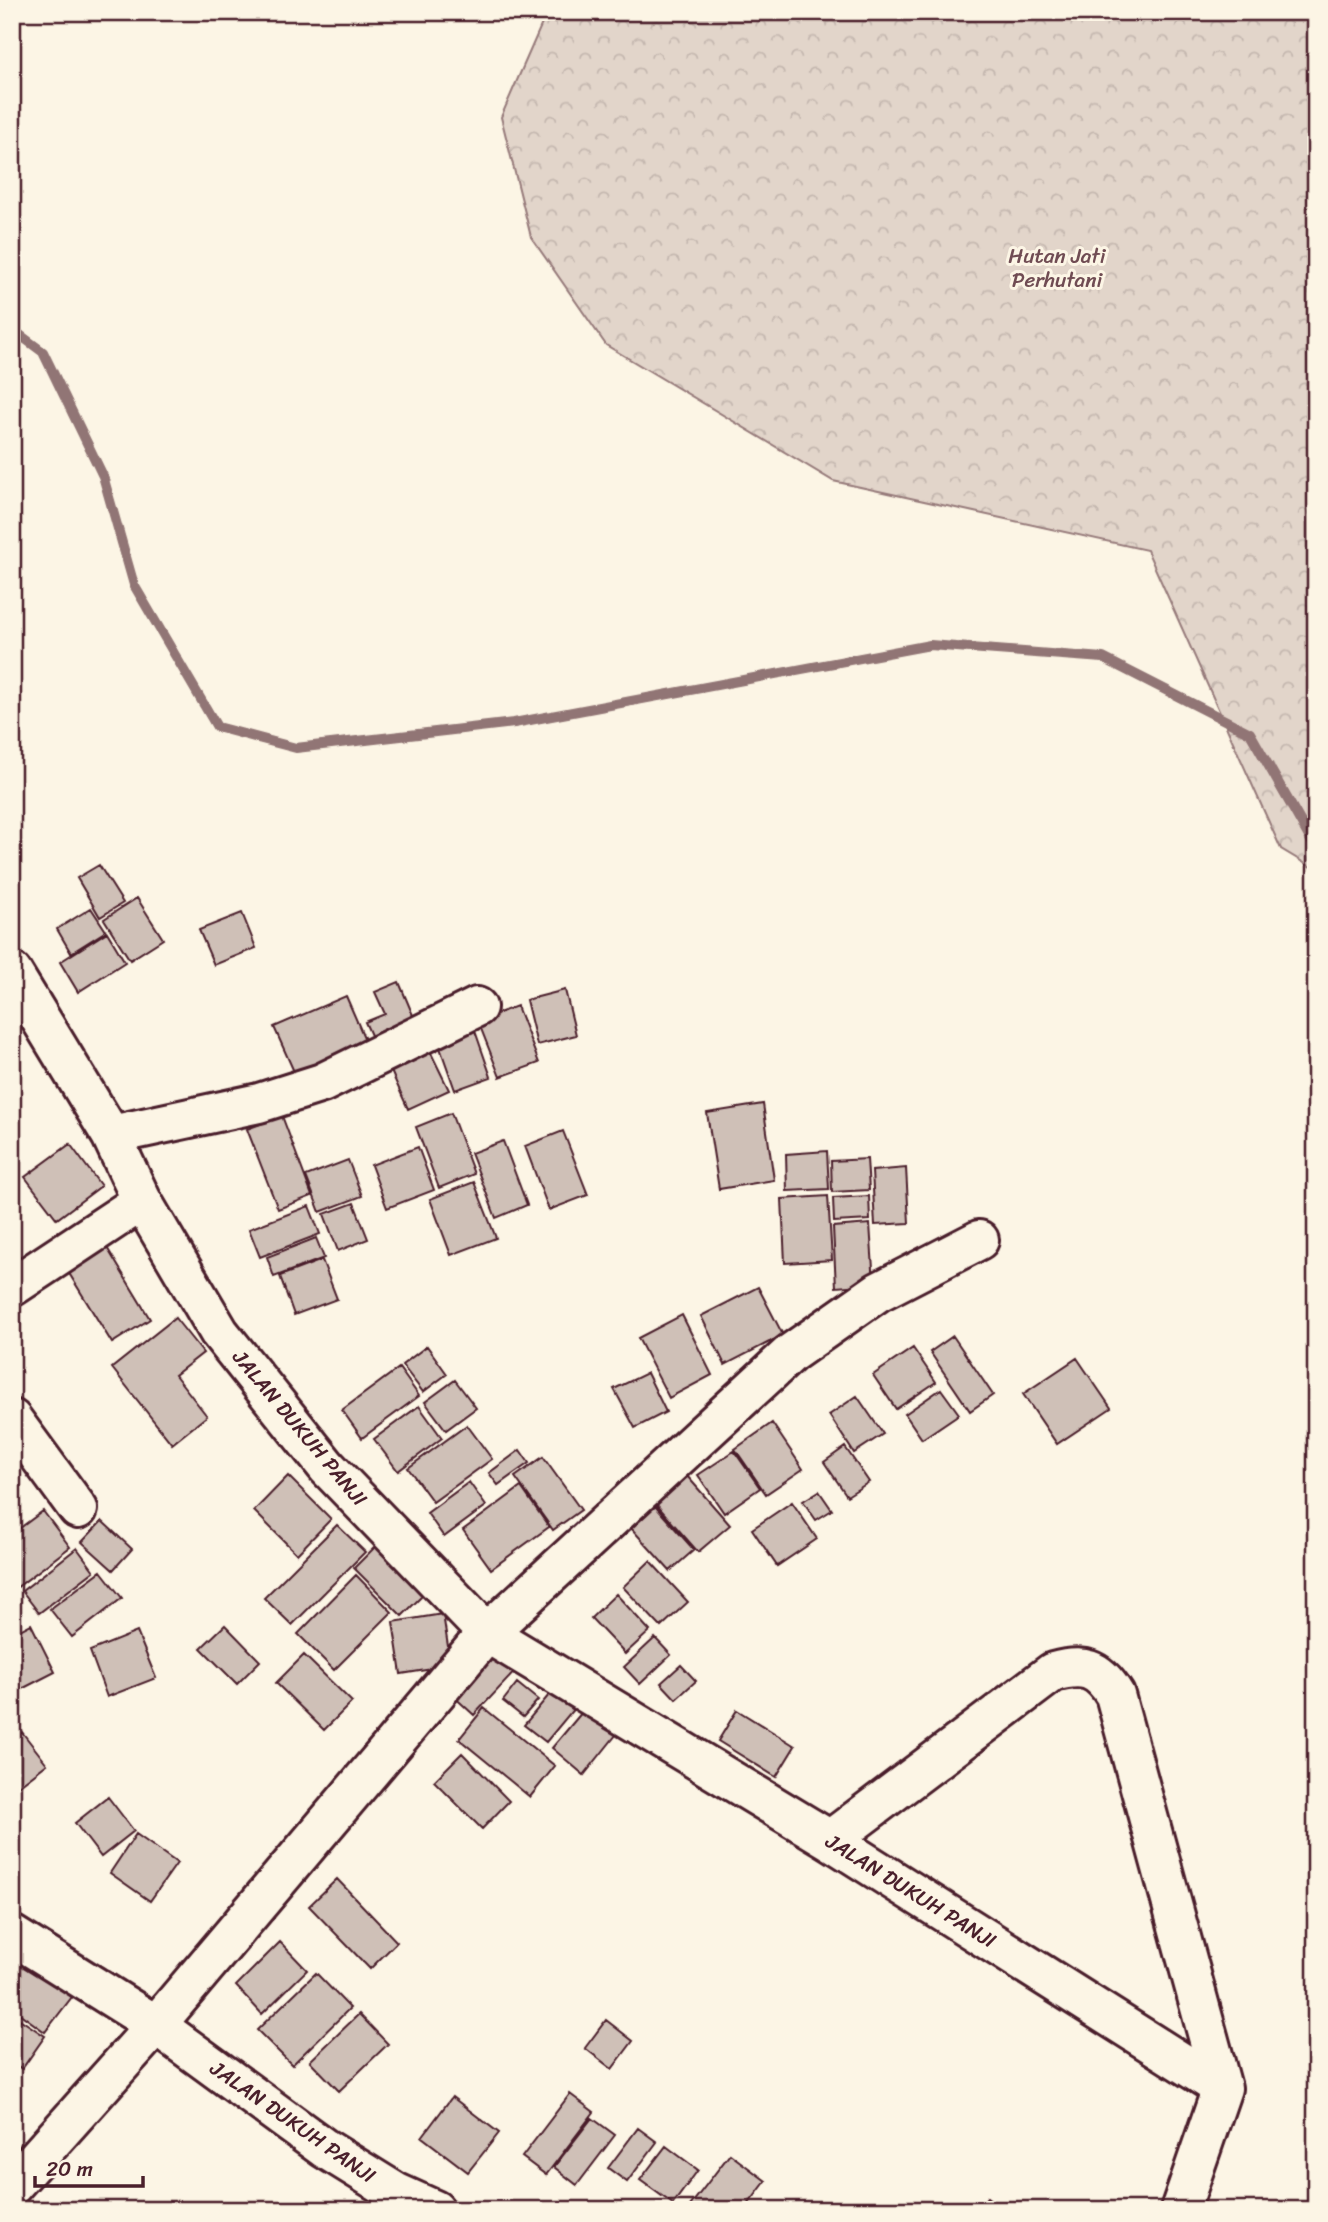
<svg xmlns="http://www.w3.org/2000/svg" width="1328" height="2222" font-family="Sriracha,sans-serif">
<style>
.forest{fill:url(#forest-crowns);stroke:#967a7a;stroke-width:2}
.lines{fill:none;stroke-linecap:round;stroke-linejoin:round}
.stream{stroke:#917474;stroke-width:10}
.building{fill:#cfc0b7;stroke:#4a1f2b;stroke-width:2}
.minor-casing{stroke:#4a1f2b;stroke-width:44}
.minor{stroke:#fcf5e5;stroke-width:38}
.labels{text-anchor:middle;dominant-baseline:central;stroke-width:6;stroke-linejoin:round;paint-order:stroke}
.park-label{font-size:21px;fill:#704c53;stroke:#fcf5e5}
.street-label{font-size:21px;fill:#4a1f2b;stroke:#fcf5e5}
</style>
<defs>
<pattern id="forest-crowns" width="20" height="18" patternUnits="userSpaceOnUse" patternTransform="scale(1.75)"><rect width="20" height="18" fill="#e2d5ca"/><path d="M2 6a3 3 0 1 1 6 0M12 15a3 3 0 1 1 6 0" fill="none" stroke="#c3b6ae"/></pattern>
</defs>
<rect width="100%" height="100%" fill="#fcf5e5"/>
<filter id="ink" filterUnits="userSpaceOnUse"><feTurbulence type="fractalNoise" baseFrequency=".0143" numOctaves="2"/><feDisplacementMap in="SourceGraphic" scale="14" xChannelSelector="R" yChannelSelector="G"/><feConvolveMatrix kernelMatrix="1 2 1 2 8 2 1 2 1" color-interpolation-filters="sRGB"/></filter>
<g filter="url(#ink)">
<path class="forest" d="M547 12H1316V870L1281 849 1147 550 833 481 606 345 531 237 501 117Z"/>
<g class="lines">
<path class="stream" d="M12 329 43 352 103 476 134 585 217 727 296 748 514 723 930 645 1103 658 1250 733 1316 849"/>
</g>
<path class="building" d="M99 865 123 903 100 917 77 878Z
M137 898 163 939 130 960 104 919Z
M91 908 106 931 71 953 57 929Z
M242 913 256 948 214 965 199 930Z
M107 932 125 962 78 992 60 962Z
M399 982 420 1032 378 1051 365 1022 385 1014 375 992Z
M565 990 576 1035 537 1045 526 1000Z
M346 996 366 1042 295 1074 274 1027Z
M517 1006 539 1063 500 1077 478 1021Z
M473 1025 491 1077 455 1090 437 1039Z
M430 1051 449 1090 408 1109 390 1069Z
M763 1104 774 1180 719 1189 707 1113Z
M451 1113 474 1174 439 1188 416 1127Z
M282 1116 312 1196 278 1209 247 1129Z
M563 1131 588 1195 549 1210 525 1146Z
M503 1141 527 1205 496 1218 471 1153Z
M70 1144 101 1186 57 1219 25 1177Z
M418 1147 434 1190 387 1208 371 1165Z
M827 1151 829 1189 787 1191 786 1154Z
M867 1159 869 1190 832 1192 831 1161Z
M348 1160 362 1196 320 1212 306 1176Z
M906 1168 909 1223 875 1225 872 1171Z
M474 1182 496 1238 451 1255 430 1199Z
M828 1196 832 1260 785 1263 782 1199Z
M869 1196 870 1220 834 1222 833 1198Z
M354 1203 368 1239 338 1251 324 1214Z
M309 1206 320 1234 260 1257 249 1229Z
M870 1224 874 1284 836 1287 833 1227Z
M316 1238 324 1258 274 1277 267 1257Z
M106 1246 150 1319 112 1343 67 1270Z
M322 1260 337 1299 294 1315 280 1276Z
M758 1287 783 1335 725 1365 701 1316Z
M682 1315 712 1375 669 1398 638 1338Z
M175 1318 203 1353 175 1375 207 1416 172 1444 112 1368Z
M953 1336 993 1395 970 1411 930 1352Z
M427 1346 447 1374 423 1392 402 1365Z
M913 1348 936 1382 896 1409 873 1375Z
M1077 1358 1111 1408 1057 1444 1023 1394Z
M399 1368 419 1396 362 1438 342 1410Z
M647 1373 666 1412 635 1428 614 1389Z
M455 1380 476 1408 446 1430 425 1402Z
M941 1389 959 1414 922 1439 905 1414Z
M857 1396 883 1434 854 1453 829 1415Z
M419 1406 442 1438 398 1471 374 1439Z
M772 1423 803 1469 766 1494 735 1449Z
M467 1425 492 1459 433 1502 408 1468Z
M845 1447 869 1482 847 1496 824 1462Z
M520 1450 529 1463 498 1485 489 1473Z
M734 1451 760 1488 724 1513 698 1475Z
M543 1457 581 1510 553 1530 515 1477Z
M288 1476 331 1519 297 1554 254 1511Z
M687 1476 730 1525 698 1552 656 1504Z
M469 1482 486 1506 444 1537 427 1513Z
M521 1487 549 1527 491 1569 463 1530Z
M819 1491 832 1510 816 1520 803 1501Z
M792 1502 817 1539 777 1566 752 1529Z
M655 1506 694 1550 670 1571 631 1528Z
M43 1511 70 1547 16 1588 12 1583V1534Z
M102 1521 132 1549 113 1570 82 1542Z
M337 1525 365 1552 292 1625 264 1598Z
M378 1544 426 1592 402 1616 354 1568Z
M77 1548 94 1571 39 1613 22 1591Z
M650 1561 688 1602 661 1627 623 1587Z
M101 1571 122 1598 72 1637 50 1609Z
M356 1575 392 1612 334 1670 298 1634Z
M616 1594 650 1631 625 1654 591 1618Z
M443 1614 451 1666 401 1674 393 1622Z
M31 1624 55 1672 12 1694V1634Z
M225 1625 260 1661 237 1684 201 1648Z
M137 1632 156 1678 107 1697 90 1651Z
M655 1638 671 1655 640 1684 624 1667Z
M497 1644 520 1666 474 1715 450 1693Z
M304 1655 352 1702 324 1730 276 1683Z
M681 1665 696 1681 676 1699 661 1683Z
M517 1683 538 1700 523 1717 503 1701Z
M554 1689 576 1706 546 1742 524 1725Z
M588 1705 620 1730 584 1775 552 1748Z
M484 1708 555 1766 530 1797 459 1739Z
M737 1710 795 1746 776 1777 718 1741Z
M22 1732 47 1764 12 1791V1740Z
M462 1753 509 1801 482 1829 434 1781Z
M108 1797 134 1831 101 1857 75 1823Z
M136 1834 177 1863 150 1901 110 1873Z
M337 1879 397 1942 370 1969 309 1906Z
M280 1942 307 1970 262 2014 236 1986Z
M12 1946 75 1993 45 2032 12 2008Z
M316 1973 350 2008 292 2065 257 2030Z
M12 2014 45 2036 22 2069 12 2062Z
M359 2014 388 2044 339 2091 310 2061Z
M606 2020 633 2041 612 2069 585 2048Z
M570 2094 594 2112 546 2175 522 2157Z
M452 2097 499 2133 468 2172 422 2137Z
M592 2118 615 2135 577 2185 554 2167Z
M638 2128 657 2142 627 2182 608 2168Z
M666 2146 698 2170 673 2204 640 2180Z
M730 2154 766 2181 744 2210H687Z
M987 2197 1004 2210H977Z"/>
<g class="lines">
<g class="minor-casing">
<path id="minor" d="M12 972 111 1135 142 1201 219 1332 327 1467 487 1633 830 1840 1222 2088
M111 1135 259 1103 322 1083 477 1007
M12 1287 142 1201
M12 1419 78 1509
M830 1840 1053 1672C1083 1664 1098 1667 1115 1695L1222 2088
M12 1935 156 2025 324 2148 395 2192 435 2210
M12 2186 156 2025 487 1633 791 1353 878 1292 979 1240
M1180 2210 1222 2088"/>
</g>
<use href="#minor" class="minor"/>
</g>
</g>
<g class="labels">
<g class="park-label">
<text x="1057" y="256">Hutan Jati<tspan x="1057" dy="24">Perhutani</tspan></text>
</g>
<g class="street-label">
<text transform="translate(300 1428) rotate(50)">JALAN DUKUH PANJI</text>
<text transform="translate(911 1891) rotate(32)">JALAN DUKUH PANJI</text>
<text transform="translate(293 2122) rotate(35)">JALAN DUKUH PANJI</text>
</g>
</g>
<rect width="1328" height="2222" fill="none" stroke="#fcf5e5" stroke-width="42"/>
<rect x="21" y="21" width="1286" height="2180" fill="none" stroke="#4a1f2b" stroke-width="2.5" filter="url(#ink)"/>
<path d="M35 2176v10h108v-10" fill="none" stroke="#4a1f2b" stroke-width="3.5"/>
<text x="46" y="2176" font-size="21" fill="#4a1f2b" stroke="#fcf5e5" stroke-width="5" paint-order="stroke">20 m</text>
</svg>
